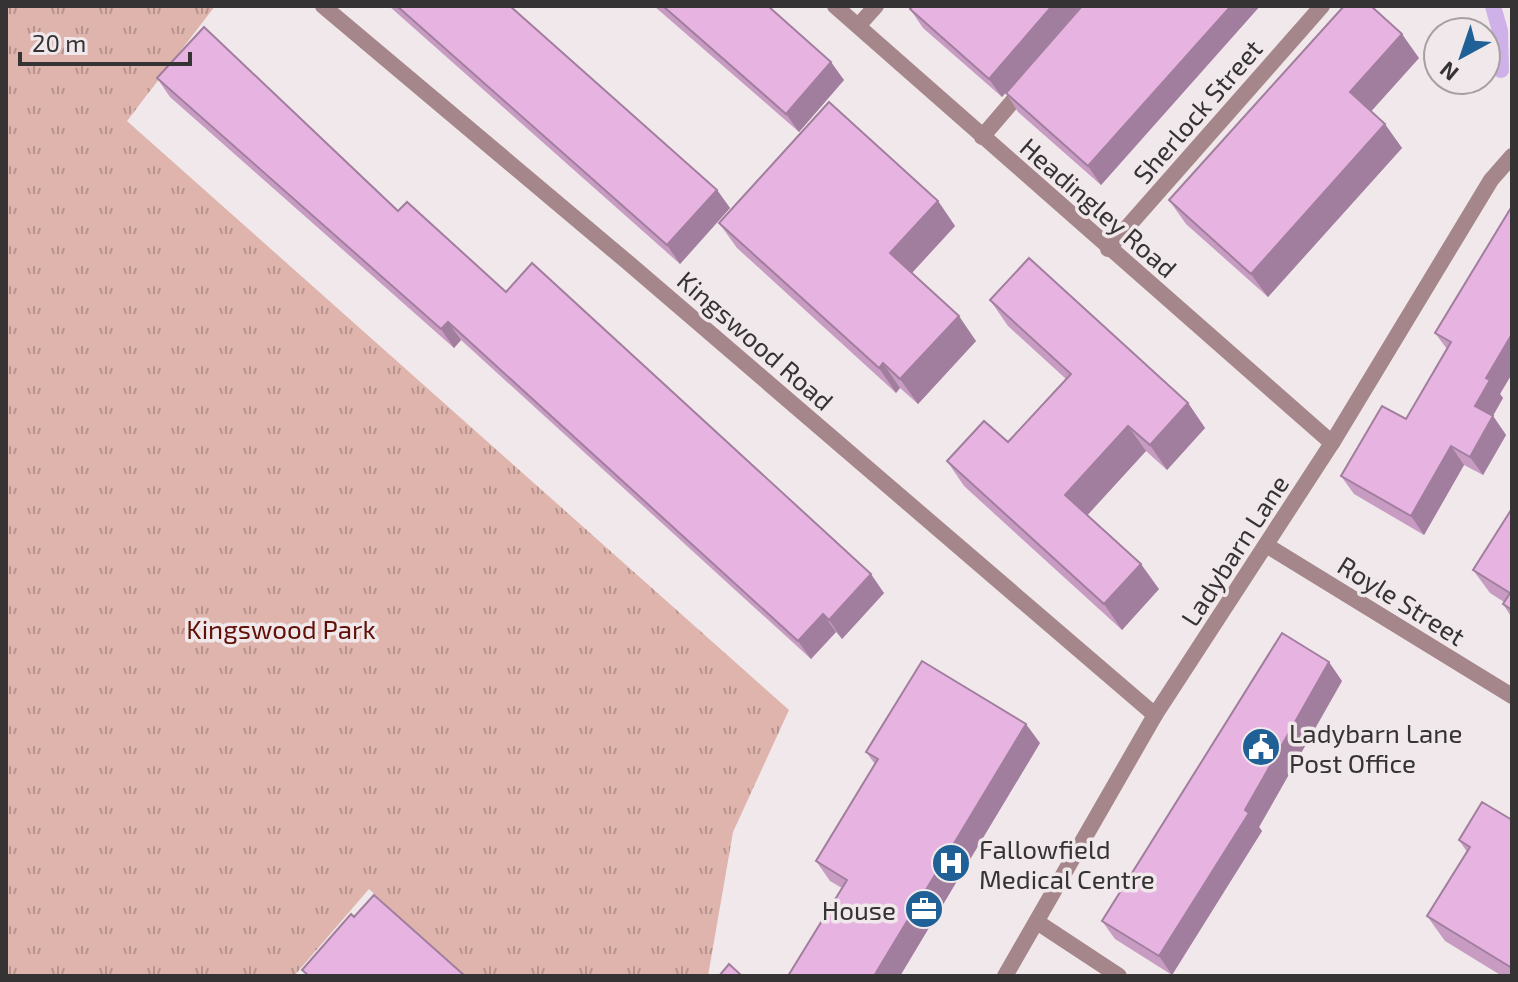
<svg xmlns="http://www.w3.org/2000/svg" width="1518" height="982" font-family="'Exo 2',sans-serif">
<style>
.park{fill:url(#park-tufts)}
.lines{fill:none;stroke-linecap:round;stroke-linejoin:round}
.stream{stroke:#cfb1e9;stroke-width:16}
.service{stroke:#a5868a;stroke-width:16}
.minor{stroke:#a5868a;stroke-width:16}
.tertiary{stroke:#a5868a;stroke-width:16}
.wall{fill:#c79bc2}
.shaded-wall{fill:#a27e9e}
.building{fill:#e7b4e2;stroke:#a27e9e;stroke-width:2}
.labels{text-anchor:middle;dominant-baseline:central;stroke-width:7;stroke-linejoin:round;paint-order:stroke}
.street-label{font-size:26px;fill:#363334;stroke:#f0e8eb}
.park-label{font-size:26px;fill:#601006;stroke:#f0e8eb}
.poi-label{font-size:26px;fill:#363334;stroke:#f0e8eb;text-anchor:start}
</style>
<defs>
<pattern id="park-tufts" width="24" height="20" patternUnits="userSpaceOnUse" patternTransform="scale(2)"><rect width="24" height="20" fill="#dfb4ac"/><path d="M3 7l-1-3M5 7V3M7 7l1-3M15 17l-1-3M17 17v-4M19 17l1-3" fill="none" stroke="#b6938d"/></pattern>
</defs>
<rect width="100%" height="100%" fill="#f0e8eb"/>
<path class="park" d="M6 6H215L127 121 789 710 733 832 708 976H463L369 889 294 976H6Z"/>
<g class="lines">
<path class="stream" d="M1493 6 1500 31 1501 70"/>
<path class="service" d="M982 137 1024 88"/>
<path class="minor" d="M323 6 625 260 1155 715
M835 6 1332 443
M858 26 876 6
M1108 249 1322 6
M1266 545 1512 696
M1037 922 1119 976"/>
<path class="tertiary" d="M1005 976 1155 715 1332 443 1491 180 1512 156"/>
</g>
<path class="wall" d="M389 6H510L717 190 730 208 680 264Z
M654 6H768L844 80 799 132Z
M1081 6 1002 97 923 28 910 9Z
M1082 6H1260L1101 185 1018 112 1006 93Z
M1419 58 1371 111 1402 148 1268 297 1186 224 1169 200Z
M157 78 398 211 884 593 842 639 836 632 811 659 461 340 454 348 170 97Z
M938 201 955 226 912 273 976 341 918 404 900 388 896 393 737 248 719 223Z
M1512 206 1500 394 1503 398 1493 416 1506 435 1483 475 1464 465 1424 535 1354 494 1341 476 1406 419 1447 349 1435 333Z
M990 300 1188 403 1205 428 1167 470 1146 451 1087 515 1159 589 1122 630 964 486 947 461 1008 442 1066 379 1008 326Z
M1512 511V618L1503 604 1504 602 1490 593 1473 570Z
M1342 681 1259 827 1262 831 1172 975 1115 939 1102 921Z
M1040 743 900 976H788L842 888 830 881 816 861 875 764 866 752Z
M1512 820V976H1502L1445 941 1427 916 1467 852 1459 840Z"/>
<path class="shaded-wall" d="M1052 6H1081L1002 97 989 79Z
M1231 6H1260L1101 185 1088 166Z
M1402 34 1419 58 1367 116 1350 92Z
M831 62 844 80 799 132 786 114Z
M1385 124 1402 148 1268 297 1251 274Z
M717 190 730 208 680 264 667 245Z
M938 201 955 226 907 278 890 253Z
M959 316 976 341 918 404 900 379Z
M448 322 461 340 454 348 441 329Z
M1512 334V374L1500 394 1503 398 1488 424 1475 406 1486 378Z
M883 363 900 388 896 393 879 368Z
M1188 403 1205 428 1167 470 1150 445Z
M1493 416 1506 435 1483 475 1470 457Z
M1128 426 1146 451 1083 520 1065 495Z
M1451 446 1464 465 1424 535 1411 516Z
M1141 564 1159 589 1122 630 1104 604Z
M871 574 884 593 842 639 829 620Z
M823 614 836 632 811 659 798 641Z
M1329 662 1342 681 1259 827 1262 831 1172 975 1159 956Z
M1026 724 1040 743 900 976H874Z"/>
<path class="building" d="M397 6H510L717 190 667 245Z
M663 6H768L831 62 786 114Z
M913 6H1052L989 79 910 9Z
M1082 6H1231L1088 166 1006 93Z
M1344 6H1371L1402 34 1350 92 1385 124 1251 274 1169 200Z
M204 27 398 211 407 202 506 292 532 263 871 574 829 620 823 614 798 641 448 322 441 329 157 78Z
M829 102 938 201 890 253 959 316 900 379 883 363 879 368 719 223Z
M1512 206V334L1486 378 1490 380 1475 406 1493 416 1470 457 1451 446 1411 516 1341 476 1382 406 1406 419 1451 342 1435 333Z
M1029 258 1188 403 1150 445 1128 426 1065 495 1141 564 1104 604 947 461 984 421 1008 442 1071 374 990 300Z
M1511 510 1512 511V610L1503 604 1510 593 1473 570Z
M1282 633 1329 662 1245 810 1249 813 1159 956 1102 921Z
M922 661 1026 724 874 976H788L847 880 816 861 878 759 866 752Z
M1482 802 1512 820V968L1427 916 1470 847 1459 840Z
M374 895 465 976H309L302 970 351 914 354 917Z
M729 964 742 976H719Z"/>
<defs>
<g id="civic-disc" transform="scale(2)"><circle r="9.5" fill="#1f6096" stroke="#f0e8eb"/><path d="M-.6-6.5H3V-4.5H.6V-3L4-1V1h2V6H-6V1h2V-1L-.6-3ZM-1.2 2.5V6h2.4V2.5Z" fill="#fff"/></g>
<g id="hospital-disc" transform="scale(2)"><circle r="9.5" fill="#1f6096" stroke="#f0e8eb"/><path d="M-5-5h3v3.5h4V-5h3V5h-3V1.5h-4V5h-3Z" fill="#fff"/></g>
<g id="office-disc" transform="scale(2)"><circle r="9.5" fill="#1f6096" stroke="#f0e8eb"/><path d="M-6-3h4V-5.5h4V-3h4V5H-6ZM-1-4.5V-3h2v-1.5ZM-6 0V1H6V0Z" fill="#fff"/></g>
</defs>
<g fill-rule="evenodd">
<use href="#civic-disc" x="1261" y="747"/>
<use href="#hospital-disc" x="951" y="863"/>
<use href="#office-disc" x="924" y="909"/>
</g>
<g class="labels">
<g class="street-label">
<text transform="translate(1197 111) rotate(-49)">Sherlock Street</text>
<text transform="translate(1099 207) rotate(41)">Headingley Road</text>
<text transform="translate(756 340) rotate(41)">Kingswood Road</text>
<text transform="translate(1234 550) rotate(-57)">Ladybarn Lane</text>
<text transform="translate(1402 600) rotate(32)">Royle Street</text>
</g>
<g class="park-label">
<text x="281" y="628">Kingswood Park</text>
</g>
<g class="poi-label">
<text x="1289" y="732">Ladybarn Lane<tspan x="1289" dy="30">Post Office</tspan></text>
<text x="979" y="848">Fallowfield<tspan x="979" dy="30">Medical Centre</tspan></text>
<text x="896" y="909" text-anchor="end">House</text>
</g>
</g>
<rect width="1518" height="982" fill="none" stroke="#363334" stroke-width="16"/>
<g transform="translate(1462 56) rotate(220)"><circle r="38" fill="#f0e8eb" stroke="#a6a0a2" stroke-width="2"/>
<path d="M0-6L14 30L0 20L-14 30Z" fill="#1f6096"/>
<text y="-12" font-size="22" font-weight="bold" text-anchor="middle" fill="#363334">N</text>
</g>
<path d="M20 52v12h170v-12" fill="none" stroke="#363334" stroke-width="4"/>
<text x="32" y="52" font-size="24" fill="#363334" stroke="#f0e8eb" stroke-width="6" paint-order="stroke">20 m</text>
</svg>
